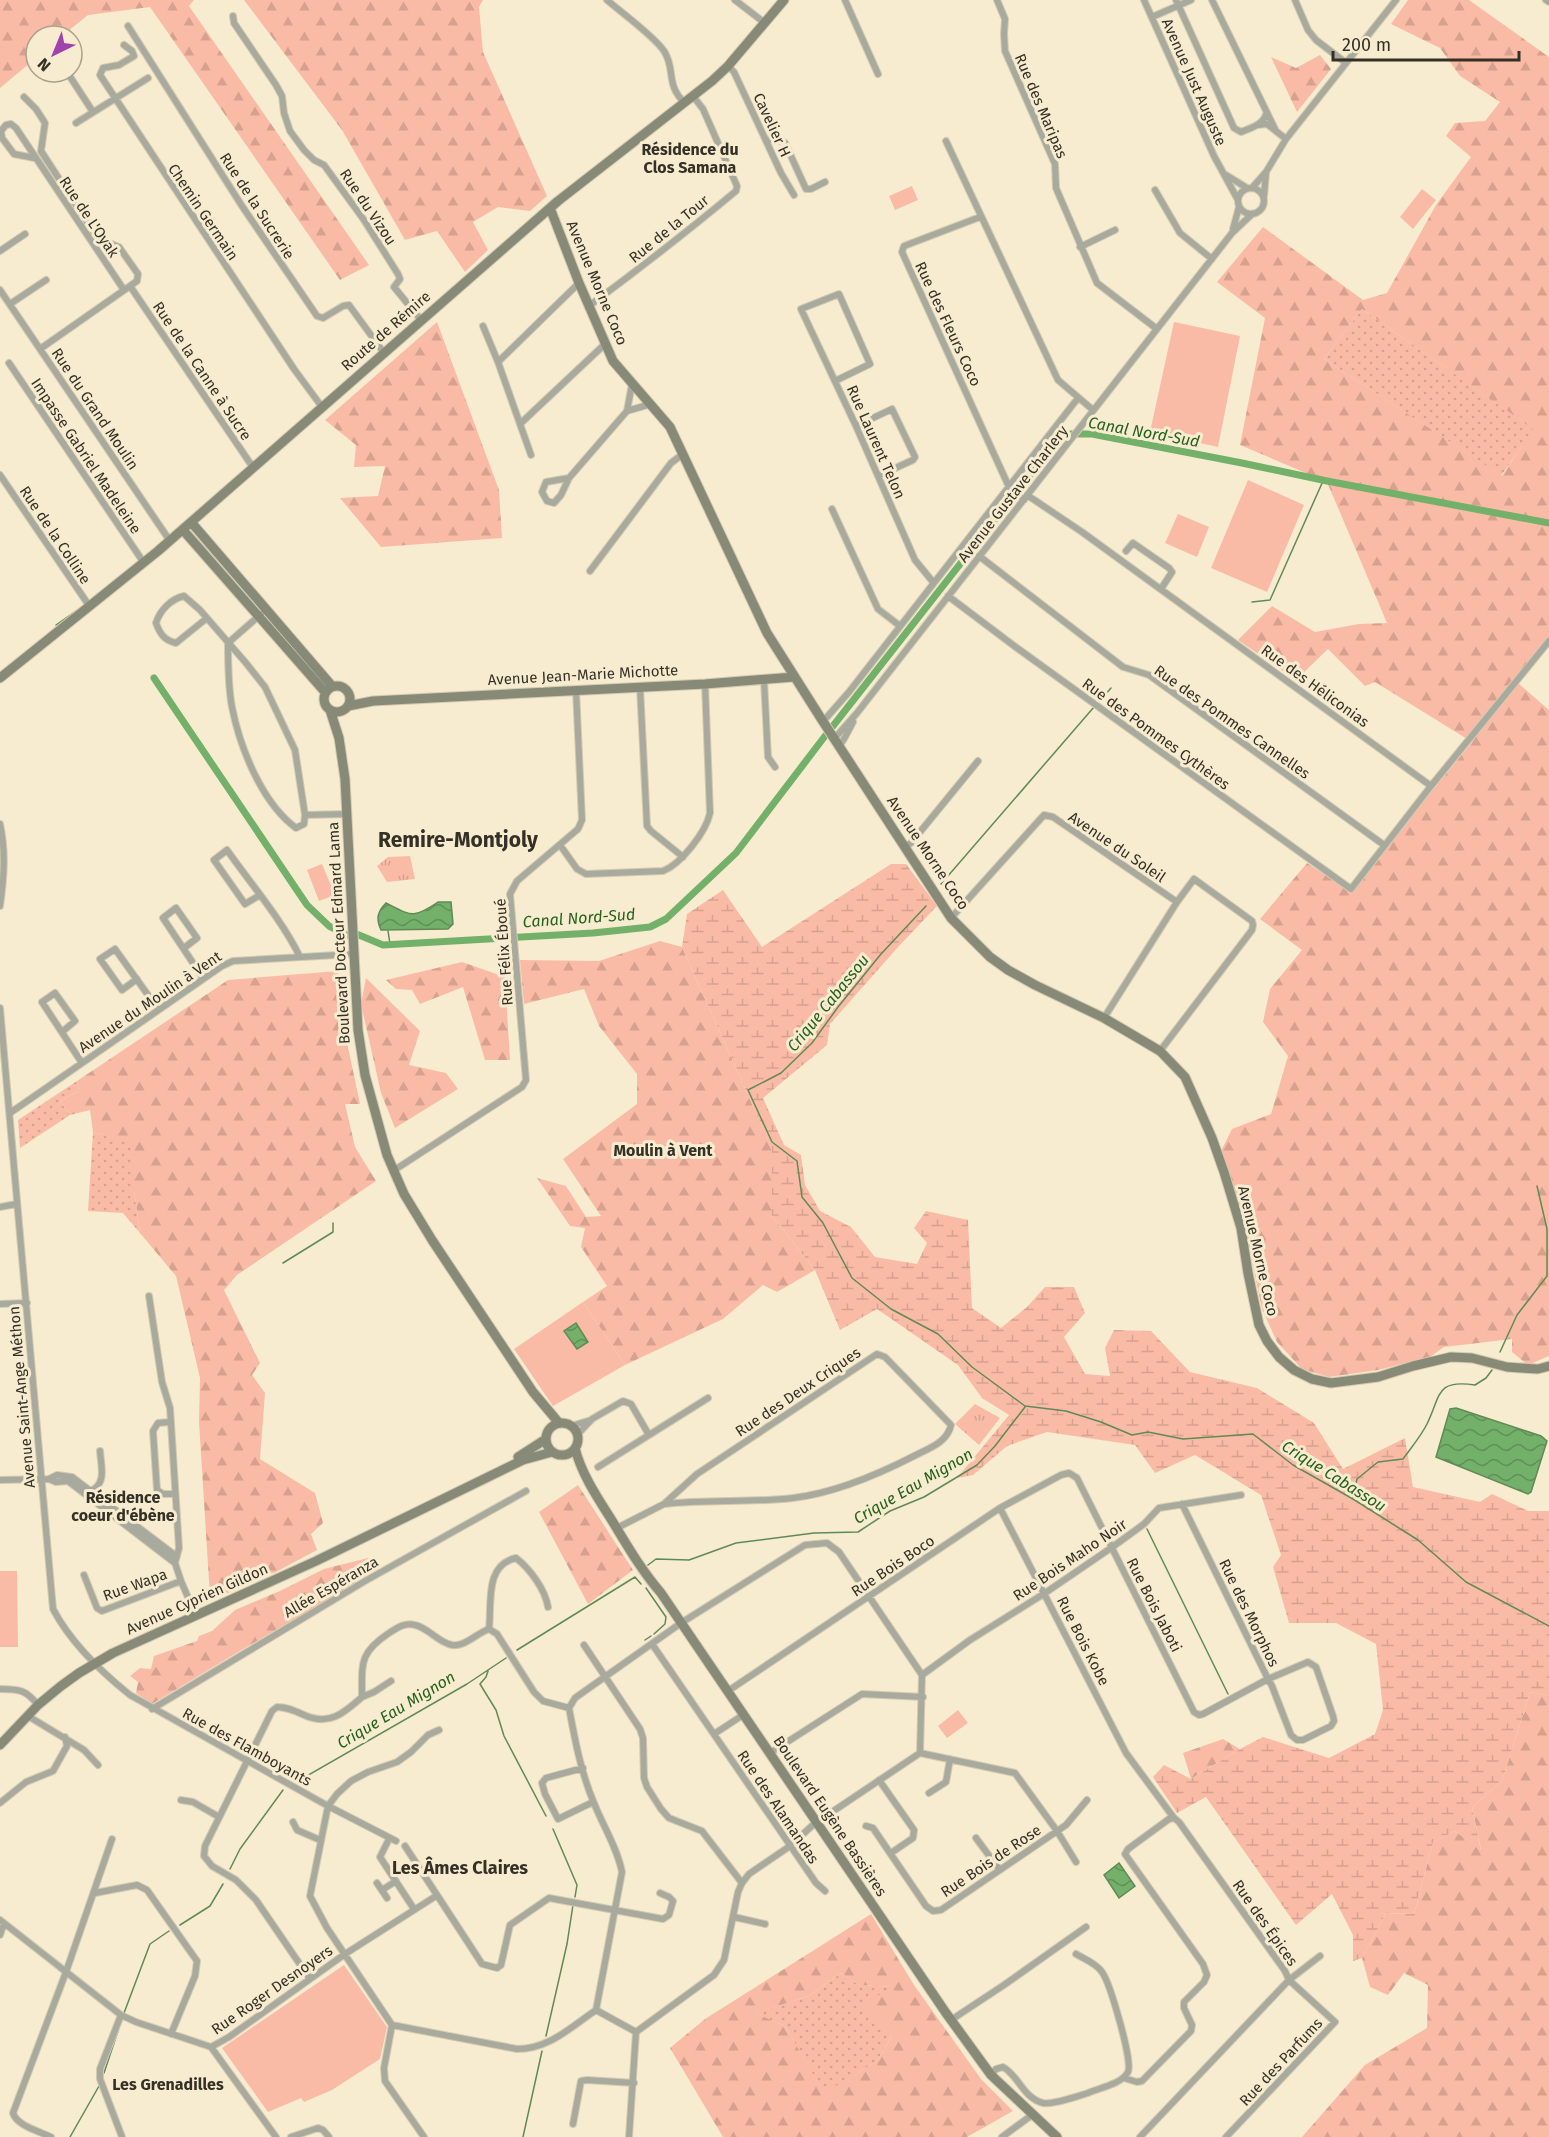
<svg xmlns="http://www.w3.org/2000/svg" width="1549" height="2137" font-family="'Fira Sans',sans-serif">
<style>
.grass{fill:url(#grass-dots)}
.forest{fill:url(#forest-firs);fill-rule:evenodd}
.wetland{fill:url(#wetland-marsh)}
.park{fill:url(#park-tufts)}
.pitch{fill:#fabba6}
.water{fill:url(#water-waves);stroke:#608a55;stroke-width:1.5}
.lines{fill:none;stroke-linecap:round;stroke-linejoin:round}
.stream{stroke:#608a55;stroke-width:1.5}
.canal{stroke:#73b06a;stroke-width:7}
.street-casing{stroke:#d4cab0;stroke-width:8}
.secondary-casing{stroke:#d4cab0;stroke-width:11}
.street{stroke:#a8aa9e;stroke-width:6}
.secondary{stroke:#878a77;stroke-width:9}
.labels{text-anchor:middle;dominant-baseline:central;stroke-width:6;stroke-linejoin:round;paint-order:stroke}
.street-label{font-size:15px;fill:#343025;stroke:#f7eccf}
.neighbourhood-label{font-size:16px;font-weight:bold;fill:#343025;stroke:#f7eccf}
.water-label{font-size:16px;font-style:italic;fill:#25611c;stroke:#f7eccf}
.quarter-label{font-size:18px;font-weight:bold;fill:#343025;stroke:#f7eccf}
.district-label{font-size:21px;font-weight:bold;fill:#343025;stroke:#f7eccf}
</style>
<defs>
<pattern id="grass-dots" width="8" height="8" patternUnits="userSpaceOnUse" patternTransform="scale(1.5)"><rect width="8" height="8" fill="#fabba6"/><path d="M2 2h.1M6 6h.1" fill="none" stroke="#d7a18f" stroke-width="1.8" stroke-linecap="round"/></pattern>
<pattern id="forest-firs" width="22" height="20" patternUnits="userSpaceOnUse" patternTransform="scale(1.5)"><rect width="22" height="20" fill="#fabba6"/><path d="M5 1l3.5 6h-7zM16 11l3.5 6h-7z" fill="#d7a18f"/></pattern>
<pattern id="wetland-marsh" width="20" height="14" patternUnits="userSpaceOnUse" patternTransform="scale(1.5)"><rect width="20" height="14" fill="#fabba6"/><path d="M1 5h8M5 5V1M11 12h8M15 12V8" fill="none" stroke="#d7a18f"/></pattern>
<pattern id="park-tufts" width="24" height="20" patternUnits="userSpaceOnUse" patternTransform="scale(1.5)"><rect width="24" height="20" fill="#fabba6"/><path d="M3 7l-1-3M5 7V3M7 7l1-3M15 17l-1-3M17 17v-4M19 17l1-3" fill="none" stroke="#d7a18f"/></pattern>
<pattern id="water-waves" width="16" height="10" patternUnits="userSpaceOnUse" patternTransform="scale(1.5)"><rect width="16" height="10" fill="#73b06a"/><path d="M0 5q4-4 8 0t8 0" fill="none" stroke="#5f9057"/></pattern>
</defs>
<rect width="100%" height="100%" fill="#f7eccf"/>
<path class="grass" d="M1362 309 1534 429 1501 476 1324 359Z
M77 1081 79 1091 60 1101 70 1115 20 1148 18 1120Z
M93 1132 134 1143V1190L140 1233 123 1213 88 1211Z
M841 1973 859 1985 896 1987 892 2036 877 2061 824 2094 785 2026 754 2013 809 1996Z"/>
<path class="forest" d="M0 0H194L189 6 369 265 340 280 150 7 88 15 62 36H36V58L0 88Z
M244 0H483L479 7 483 52 547 196 530 211 498 207 473 222 488 250 465 272 437 231 405 240 342 130Z
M1408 0H1469L1549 57V638L1518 683 1549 710V1356L1528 1365 1512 1352V1339L1444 1347 1430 1357 1378 1370 1329 1377 1302 1369 1277 1342 1262 1309 1241 1209 1221 1151 1232 1129 1271 1114 1288 1056 1263 1022 1270 989 1302 950 1260 919 1307 863 1350 891 1472 742 1375 682 1365 686 1328 649 1296 680 1238 640 1272 606 1315 632 1359 624 1387 623 1327 482 1240 445 1265 318 1217 282 1263 227 1363 300 1387 293 1436 205 1471 157 1446 136 1455 123 1485 121 1500 102 1460 76 1440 48 1391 24ZM1362 309 1533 429 1502 476 1324 359Z
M1320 55 1331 69 1297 112 1271 57 1296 68Z
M437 322 499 490 502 538 381 547 340 498 378 496 385 466 354 467 356 445 325 420Z
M660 941 682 947 772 1149V1216L815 1270 777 1292 763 1285 723 1319 625 1365 583 1302 607 1286 581 1247 585 1228 570 1226 537 1178 566 1186 586 1217 601 1216 563 1159 637 1104V1074L599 1026 584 989 524 1004 520 960 599 961Z
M462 962 505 977 510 1060H485L463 987 420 1004 412 990 396 989 386 980Z
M338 971 345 1033 360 1104H345L355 1147 376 1181 237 1275 224 1290 260 1363 252 1375 265 1393 260 1459 315 1493 323 1523 311 1534 317 1550 274 1573 254 1576 243 1585 228 1593 210 1597 199 1422 200 1378 176 1276 140 1233 134 1190V1144L93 1132 90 1110 70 1115 60 1101 79 1091 77 1081 228 980Z
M366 978 420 1031 409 1065 446 1073 458 1089 395 1128 381 1093 361 1004Z
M578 1485 633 1570 588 1604 539 1512Z
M368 1558 379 1570 233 1655 152 1704 136 1693 138 1682 130 1676 140 1668 151 1669 154 1656 197 1641 199 1636 212 1631 235 1610 282 1590 324 1569Z
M1530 1692 1549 1696V2137H1302L1365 2065 1427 2028 1428 1985 1404 1973 1388 1995 1370 1987 1362 1958 1386 1913 1414 1914 1433 1842 1455 1831 1481 1850 1472 1807 1502 1781Z
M1223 1739 1240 1749 1191 1779 1183 1753Z
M871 1914 914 1985 981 2079 1013 2111 967 2137H723L670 2048 705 2019ZM841 1973 859 1985 894 1987 861 2004 892 2036 877 2061 824 2093 785 2026 755 2013 809 1996Z"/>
<path class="wetland" d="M891 864H906L937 906 899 946 830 1024 827 1045 763 1098 784 1145 801 1155 805 1185 820 1211 851 1227 875 1257 917 1264 927 1243 914 1228 926 1211 968 1220 972 1308 1001 1328 1027 1307 1045 1287H1074L1085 1313 1064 1337 1085 1374 1110 1376 1105 1348 1114 1330 1151 1331 1190 1372 1257 1388 1314 1423 1343 1469 1405 1438 1413 1487 1480 1502 1492 1494 1528 1511H1549V1696L1530 1692 1502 1781 1472 1807 1481 1851 1455 1831 1433 1842 1414 1914 1386 1913 1362 1958 1353 1961V1935L1332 1894 1296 1925 1206 1797 1177 1813 1153 1777 1164 1765 1191 1779 1240 1749 1263 1737 1329 1758 1375 1734 1383 1710 1376 1644 1336 1623H1289L1273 1567 1281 1555 1261 1495 1195 1455 1155 1473 1135 1445 1047 1432 1007 1446 973 1475 957 1478 1009 1415 982 1398 958 1365 877 1309 840 1330 815 1270 772 1216V1149L682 947 687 914 723 890 762 947Z"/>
<path class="park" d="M410 856 415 879 387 882 377 866 388 857Z
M975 1404 1000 1418 979 1445 955 1424Z"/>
<path class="pitch" d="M912 186 918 200 895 210 889 196Z
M1422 189 1436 200 1413 229 1400 217Z
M1174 322 1240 336 1218 447 1150 432Z
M1248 480 1304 505 1267 592 1211 568Z
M1178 514 1209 527 1197 557 1165 543Z
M322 864 335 895 319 901 307 870Z
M583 1302 625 1365 553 1406 514 1349Z
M0 1571H17L18 1647H0Z
M958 1710 968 1723 947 1738 938 1726Z
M344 1965 387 2027 380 2059 332 2090 304 2102 301 2098 268 2112 222 2048Z"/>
<path class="water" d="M438 902H451L453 924 448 929 381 930C376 919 377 912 386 903 412 916 413 919 438 902Z
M576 1323 588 1342 577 1349 564 1331Z
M1456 1408 1541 1436 1547 1441 1531 1492 1528 1494 1436 1457 1450 1409Z
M1119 1863 1135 1886 1119 1898 1104 1875Z"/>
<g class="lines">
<path class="stream" d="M1252 602 1270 600 1323 481
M56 625 76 611
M1098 703 1111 688
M941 884 1094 707
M926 906 881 954 838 1007 812 1043 781 1073 748 1090 772 1142 797 1161 802 1197 823 1223 852 1278 891 1309 938 1334 972 1367 1025 1406 1066 1411 1101 1422 1132 1435 1148 1432 1183 1439 1253 1434 1293 1465 1353 1499 1418 1540 1466 1582 1549 1626
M388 931 390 944
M283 1263 333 1232V1223
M1500 1352 1517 1315 1547 1276V1229L1537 1186
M1353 1498 1357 1479 1378 1462 1403 1459C1411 1448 1421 1436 1427 1424 1441 1396 1435 1379 1475 1385L1486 1378 1492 1370
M1147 1529 1228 1694
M648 1565 656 1559 689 1560 736 1543 814 1533 858 1532 890 1511 924 1497 977 1465 995 1446 1025 1407
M646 1588 666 1617 665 1624 654 1634
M645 1640 651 1636
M517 1650 635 1577 641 1584
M488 1671 486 1677 480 1684 496 1710 504 1736 546 1816
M298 1781 467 1684 506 1658
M553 1829 577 1885 575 1897
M230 1869 240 1849 283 1790
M180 1925 210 1906 223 1884
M124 2013 150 1944 169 1931
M546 2036 567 1944 573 1905
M104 2073 118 2031
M70 2137 99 2086
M523 2137 542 2051"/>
<path class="canal" d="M154 678 307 905 329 926 347 935
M833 726 1037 466 1059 439 1068 434H1092L1242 463 1327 481 1549 523
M359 935 383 945 593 933 650 927 666 919 736 853 825 736"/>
<g class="street-casing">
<path id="street" d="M607 0C622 13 654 36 664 51 676 69 665 85 685 103
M735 0 765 23
M845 0 878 74
M997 0 1005 19 1004 34 1005 51 1055 164 1056 188 1097 283 1157 329
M1144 0 1214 156 1238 200
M1176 0 1234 128 1241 132C1250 128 1263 125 1266 114
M1212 0 1275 129
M1295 0 1308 30 1316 40 1346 63
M1546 0 1549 2
M233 16 234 23 276 85 282 96 284 113 290 131 304 150 314 160 324 165 364 220 398 274 400 279 394 287 421 320
M1152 17 1191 0
M128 26 242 206 317 316 323 318 343 306 349 305 384 353
M124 45 132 51 134 56 119 65 103 68 100 75 294 369 322 407
M728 66 734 72 781 173 794 195
M67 72 93 112
M24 97 36 109 45 123 41 151 98 239 119 247 138 274 137 281 130 286 40 349
M76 123 148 78
M1257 125 1267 124 1286 139
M768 140 776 139 785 143 806 189H811L825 182
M946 141 1058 380 1093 410
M34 158 14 154 2 138 1 131 6 125 11 124 16 128 124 290
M1226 175 1247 188
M1238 201a13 13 0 1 1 26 0a13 13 0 1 1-26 0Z
M1252 188 1266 172 1286 139 1396 0
M1155 190 1180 233 1212 259
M1264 196 1266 173
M980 217 904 246 902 252 1009 487 1024 500
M1233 229 1239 207
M1080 247 1115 230
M0 251 25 234
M130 286 250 463 256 466
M0 290 170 541
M10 304 46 280
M589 306C639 269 688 231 736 191L737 186 703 109 696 100 695 96
M483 326 498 362 531 455
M498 362 579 283
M9 363 144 563
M835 381 870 364 839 294 801 309 856 426 915 560 933 582
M627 411 651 404
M521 423 605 344
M856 426 892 409 915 457 913 460 878 476
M0 475 90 607
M569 478 546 482 542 492 547 501 554 503 561 495 569 478 627 411 632 384
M1027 495 1082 532 1431 786
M832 509 878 609 900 626
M1126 551 1133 543 1169 568 1172 572 1161 589
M979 556 1123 667 1149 675 1384 845
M590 571 671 463 683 454
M948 596 1017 648 1351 889 1431 786 1549 641
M207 618 176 643C164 640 160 634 156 623 160 610 171 599 184 596L200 610 246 663 265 687 295 750 305 815 304 824 296 828C262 803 240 748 232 707 228 686 228 664 228 643
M228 643 261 614
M764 680 768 757 775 767
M640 687 647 826 651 831 683 857
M822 720 827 717 849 692 1078 398
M834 739 857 713 1232 233 1252 214
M839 746 844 739 853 722
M305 815 348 814
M0 824C6 852 4 877 0 906
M560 845 577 869 586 874 663 871C681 864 706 832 710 813L705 684
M905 847 911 843 978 761
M260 895 245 904 214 860 227 850C251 884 282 920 300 957
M951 918 1044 815 1053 817 1177 902
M184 948 197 938 176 908 163 918 203 978
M137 979 122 990 100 959 115 949 158 1009
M0 1008 53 1609C71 1643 100 1671 130 1695L328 1806 396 1841
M1104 1018 1177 902 1194 879 1252 921 1253 925 1252 930 1160 1051
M62 1032 75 1021 55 993 42 1002 82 1063
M10 1113 222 966 233 961 354 954
M393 1171 522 1087 526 1080 510 894 517 881 578 829 582 820 576 690
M0 1207 16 1204
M149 1296 162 1382 170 1408 179 1548 175 1563 181 1581 196 1616
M0 1304 27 1303
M170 1422 158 1423 153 1431 157 1490 163 1494H175
M571 1426 591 1420
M577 1435 592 1419 623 1401 631 1404 649 1435
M598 1467 708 1398
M49 1479 57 1475 72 1477 176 1556
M0 1480 49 1479 56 1482 68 1481 175 1563
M91 1491C107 1483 101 1466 100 1451
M1000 1508 1126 1753 1174 1818
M617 1528 664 1504 697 1474 877 1354 885 1357 951 1425C947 1443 929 1448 914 1456 877 1475 835 1493 793 1498 750 1503 707 1499 664 1504
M84 1575 97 1608 102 1611 181 1581
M489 1629C492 1604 484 1565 516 1558 530 1569 545 1589 548 1607
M652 1644 816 1883 825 1891
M584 1645 640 1729 643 1738 644 1778 647 1787 661 1809 669 1818 702 1831 742 1883
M922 1675 970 1640 1045 1593 1111 1548 1144 1524 1159 1508 1241 1495
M0 1689C20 1689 26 1690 38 1705
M728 1691 1000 1508 1061 1475 1069 1473 1077 1478 1194 1712 1199 1715 1203 1714 1268 1679 1308 1662 1316 1667 1333 1716 1334 1721 1331 1726 1303 1740H1297L1291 1735 1272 1686 1268 1679 1182 1504
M362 1697 374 1692 391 1681
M152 1709 365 1581 526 1491
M28 1716 84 1750 98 1765
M714 1734 743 1715
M770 1753 862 1694 923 1697
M920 1753 1015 1773 1057 1831 1076 1862
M583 1768 546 1778 542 1783 545 1794 558 1819 593 1802
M879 1780 914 1830 913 1838 891 1853
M929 1793 946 1782 950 1759
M181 1800 193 1802 219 1817
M0 1803 26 1782 53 1771 67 1746 65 1737
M293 1822 297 1830 320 1840
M866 1826 873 1828 926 1906 933 1911 941 1910 1066 1825 1087 1800
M976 1838 999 1869
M389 1839 380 1857 414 1909
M405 1846 482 1964 497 1968 501 1965 510 1925 549 1898 663 1919 669 1915 673 1901 669 1897 660 1893
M377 1883 387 1898
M382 1890 396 1881
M95 1893 137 1885 147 1890 197 1961 195 1976 171 2034
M734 1917 765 1924
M0 1920 121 2015 136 2022 211 2047 229 2037 345 1954 436 1896
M0 1935 4 1923
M310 1979 256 1900 236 1880 212 1866 204 1856 205 1846 272 1711 277 1707C287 1707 295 1711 304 1715 329 1726 343 1714 362 1697 362 1663 359 1653 389 1633 397 1628 405 1622 415 1625 429 1628 437 1642 452 1645 465 1647 477 1633 489 1629L497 1634 534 1692 543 1701 569 1708
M596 2010 636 2032
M121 2015 100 2069V2079L122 2137
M951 2020 1004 1985 1086 1927
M392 2025 517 2049C549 2049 571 2027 596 2010L622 1872C617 1847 603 1826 594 1803 581 1773 575 1740 569 1708L575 1698 681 1623 805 1545 827 1543 839 1552 922 1675 920 1753
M392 2025 327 1928 310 1896 328 1806 337 1794 351 1781 368 1772 397 1762 411 1752 428 1735 439 1730
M392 2025 384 2068 385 2081 424 2137
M636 2032 714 1975 724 1960 738 1892 742 1883 749 1874 790 1846 814 1824 920 1753
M211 2047 276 2137
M991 2075 996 2069 1003 2067C1019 2076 1023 2098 1043 2103 1053 2105 1078 2096 1088 2093 1099 2088 1122 2084 1128 2072 1133 2061 1110 1983 1102 1972 1096 1963 1084 1959 1076 1954
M1124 2078 1137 2082 1142 2081 1191 2031 1192 2025 1184 2008V2002L1204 1982 1207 1975 1203 1964 1125 1854 1128 1849 1169 1819 1174 1818 1179 1822 1285 1971 1289 1980 1140 2137
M573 2124 581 2081 587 2080 634 2083
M51 2137C39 2131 17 2126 13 2113L66 1972 112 1839
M291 2137 318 2128 323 2130 329 2137
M629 2137 636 2032
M1002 2137 1032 2115
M1226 2137 1335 2022 1289 1980 1320 1956"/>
</g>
<g class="secondary-casing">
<path id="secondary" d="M550 208 579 283 613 361 670 427 767 633 822 720 951 918 990 957 1008 970 1035 985 1104 1018 1160 1051 1185 1077 1212 1138 1224 1172 1241 1228 1248 1273 1259 1325 1267 1341 1279 1357 1294 1370 1312 1379 1331 1383 1378 1377 1413 1366 1451 1357 1472 1358 1507 1367 1521 1368 1538 1369 1549 1366
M191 522 332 686
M183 530 325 692
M0 678 158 551 558 201 712 81 728 66 784 0
M324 699a13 13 0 1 1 26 0a13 13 0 1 1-26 0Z
M348 706 373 701 705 684 794 677
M330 710 339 738 345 779 358 1030 365 1075 387 1155 404 1194 432 1240 533 1392 559 1423
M546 1439a16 16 0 1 1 32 0a16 16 0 1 1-32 0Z
M575 1448C581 1473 597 1497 611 1519 627 1545 641 1570 661 1593L946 2013 991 2075 1057 2137
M518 1457 546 1439
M0 1745 38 1705 61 1686 79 1673 113 1653 316 1561 523 1460 552 1452"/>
</g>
<use href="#street" class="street"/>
<use href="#secondary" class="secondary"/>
</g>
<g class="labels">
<g class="street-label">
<text transform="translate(1194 82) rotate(66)">Avenue Just Auguste</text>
<text transform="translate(1041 106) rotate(67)">Rue des Maripas</text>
<text transform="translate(772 125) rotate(65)">Cavelier H</text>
<text transform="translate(257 206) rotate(57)">Rue de la Sucrerie</text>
<text transform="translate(368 207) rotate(56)">Rue du Vizou</text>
<text transform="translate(203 212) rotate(56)">Chemin Germain</text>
<text transform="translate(89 217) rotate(56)">Rue de L'Oyak</text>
<text transform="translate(669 229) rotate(-39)">Rue de la Tour</text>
<text transform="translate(597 283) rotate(67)">Avenue Morne Coco</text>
<text transform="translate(948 324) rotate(65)">Rue des Fleurs Coco</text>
<text transform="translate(386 331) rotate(-41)">Route de Rémire</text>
<text transform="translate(202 371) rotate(56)">Rue de la Canne à Sucre</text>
<text transform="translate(95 409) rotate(56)">Rue du Grand Moulin</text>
<text transform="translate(876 442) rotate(66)">Rue Laurent Telon</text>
<text transform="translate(86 456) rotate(56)">Impasse Gabriel Madeleine</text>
<text transform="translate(1013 494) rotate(-52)">Avenue Gustave Charlery</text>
<text transform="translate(55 535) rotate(56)">Rue de la Colline</text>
<text transform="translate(583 675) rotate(-3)">Avenue Jean-Marie Michotte</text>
<text transform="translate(1315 686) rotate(36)">Rue des Héliconias</text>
<text transform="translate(1232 722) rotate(35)">Rue des Pommes Cannelles</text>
<text transform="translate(1156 734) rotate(36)">Rue des Pommes Cythères</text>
<text transform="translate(1117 847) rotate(34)">Avenue du Soleil</text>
<text transform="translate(928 853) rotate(56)">Avenue Morne Coco</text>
<text transform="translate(339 933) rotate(-93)">Boulevard Docteur Edmard Lama</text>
<text transform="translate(504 952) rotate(-94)">Rue Félix Éboué</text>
<text transform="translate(150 1002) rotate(-34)">Avenue du Moulin à Vent</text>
<text transform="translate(1258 1251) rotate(77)">Avenue Morne Coco</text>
<text transform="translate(798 1392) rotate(-34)">Rue des Deux Criques</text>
<text transform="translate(22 1397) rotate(-95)">Avenue Saint-Ange Méthon</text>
<text transform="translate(1070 1560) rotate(-34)">Rue Bois Maho Noir</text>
<text transform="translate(893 1566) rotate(-34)">Rue Bois Boco</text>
<text transform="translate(135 1585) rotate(-20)">Rue Wapa</text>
<text transform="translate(331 1587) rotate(-30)">Allée Espéranza</text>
<text transform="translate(197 1599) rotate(-24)">Avenue Cyprien Gildon</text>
<text transform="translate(1154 1605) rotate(63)">Rue Bois Jaboti</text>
<text transform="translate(1249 1613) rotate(64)">Rue des Morphos</text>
<text transform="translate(1083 1641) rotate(63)">Rue Bois Kobe</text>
<text transform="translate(247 1747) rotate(29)">Rue des Flamboyants</text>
<text transform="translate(778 1807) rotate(56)">Rue des Alamandas</text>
<text transform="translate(830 1816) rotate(56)">Boulevard Eugène Bassières</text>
<text transform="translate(991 1861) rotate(-34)">Rue Bois de Rose</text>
<text transform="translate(1265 1923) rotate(55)">Rue des Épices</text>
<text transform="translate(272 1990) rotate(-35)">Rue Roger Desnoyers</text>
<text transform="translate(1281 2062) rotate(-47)">Rue des Parfums</text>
</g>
<g class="neighbourhood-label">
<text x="690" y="149">Résidence du<tspan x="690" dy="18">Clos Samana</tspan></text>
<text x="663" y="1150">Moulin à Vent</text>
<text x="123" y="1497">Résidence<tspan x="123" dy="18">coeur d'ébène</tspan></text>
<text x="168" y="2084">Les Grenadilles</text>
</g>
<g class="water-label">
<text transform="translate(1144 432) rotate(10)">Canal Nord-Sud</text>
<text transform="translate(579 918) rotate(-4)">Canal Nord-Sud</text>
<text transform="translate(828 1003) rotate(-51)">Crique Cabassou</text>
<text transform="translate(1334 1476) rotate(32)">Crique Cabassou</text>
<text transform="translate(913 1486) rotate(-30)">Crique Eau Mignon</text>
<text transform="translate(396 1710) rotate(-31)">Crique Eau Mignon</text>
</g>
<g class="quarter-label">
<text x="460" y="1868">Les Âmes Claires</text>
</g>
<g class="district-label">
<text x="458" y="840">Remire-Montjoly</text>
</g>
</g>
<g transform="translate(54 54) rotate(223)"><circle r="28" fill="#f7eccf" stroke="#a9a18b" stroke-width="1.5"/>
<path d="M0-4.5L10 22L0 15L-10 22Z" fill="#a043ad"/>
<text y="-9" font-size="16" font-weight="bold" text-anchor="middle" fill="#343025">N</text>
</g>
<path d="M1333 51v9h186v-9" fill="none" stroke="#343025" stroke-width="3"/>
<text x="1342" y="51" font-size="18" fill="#343025" stroke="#f7eccf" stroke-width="4.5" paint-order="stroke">200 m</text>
</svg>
